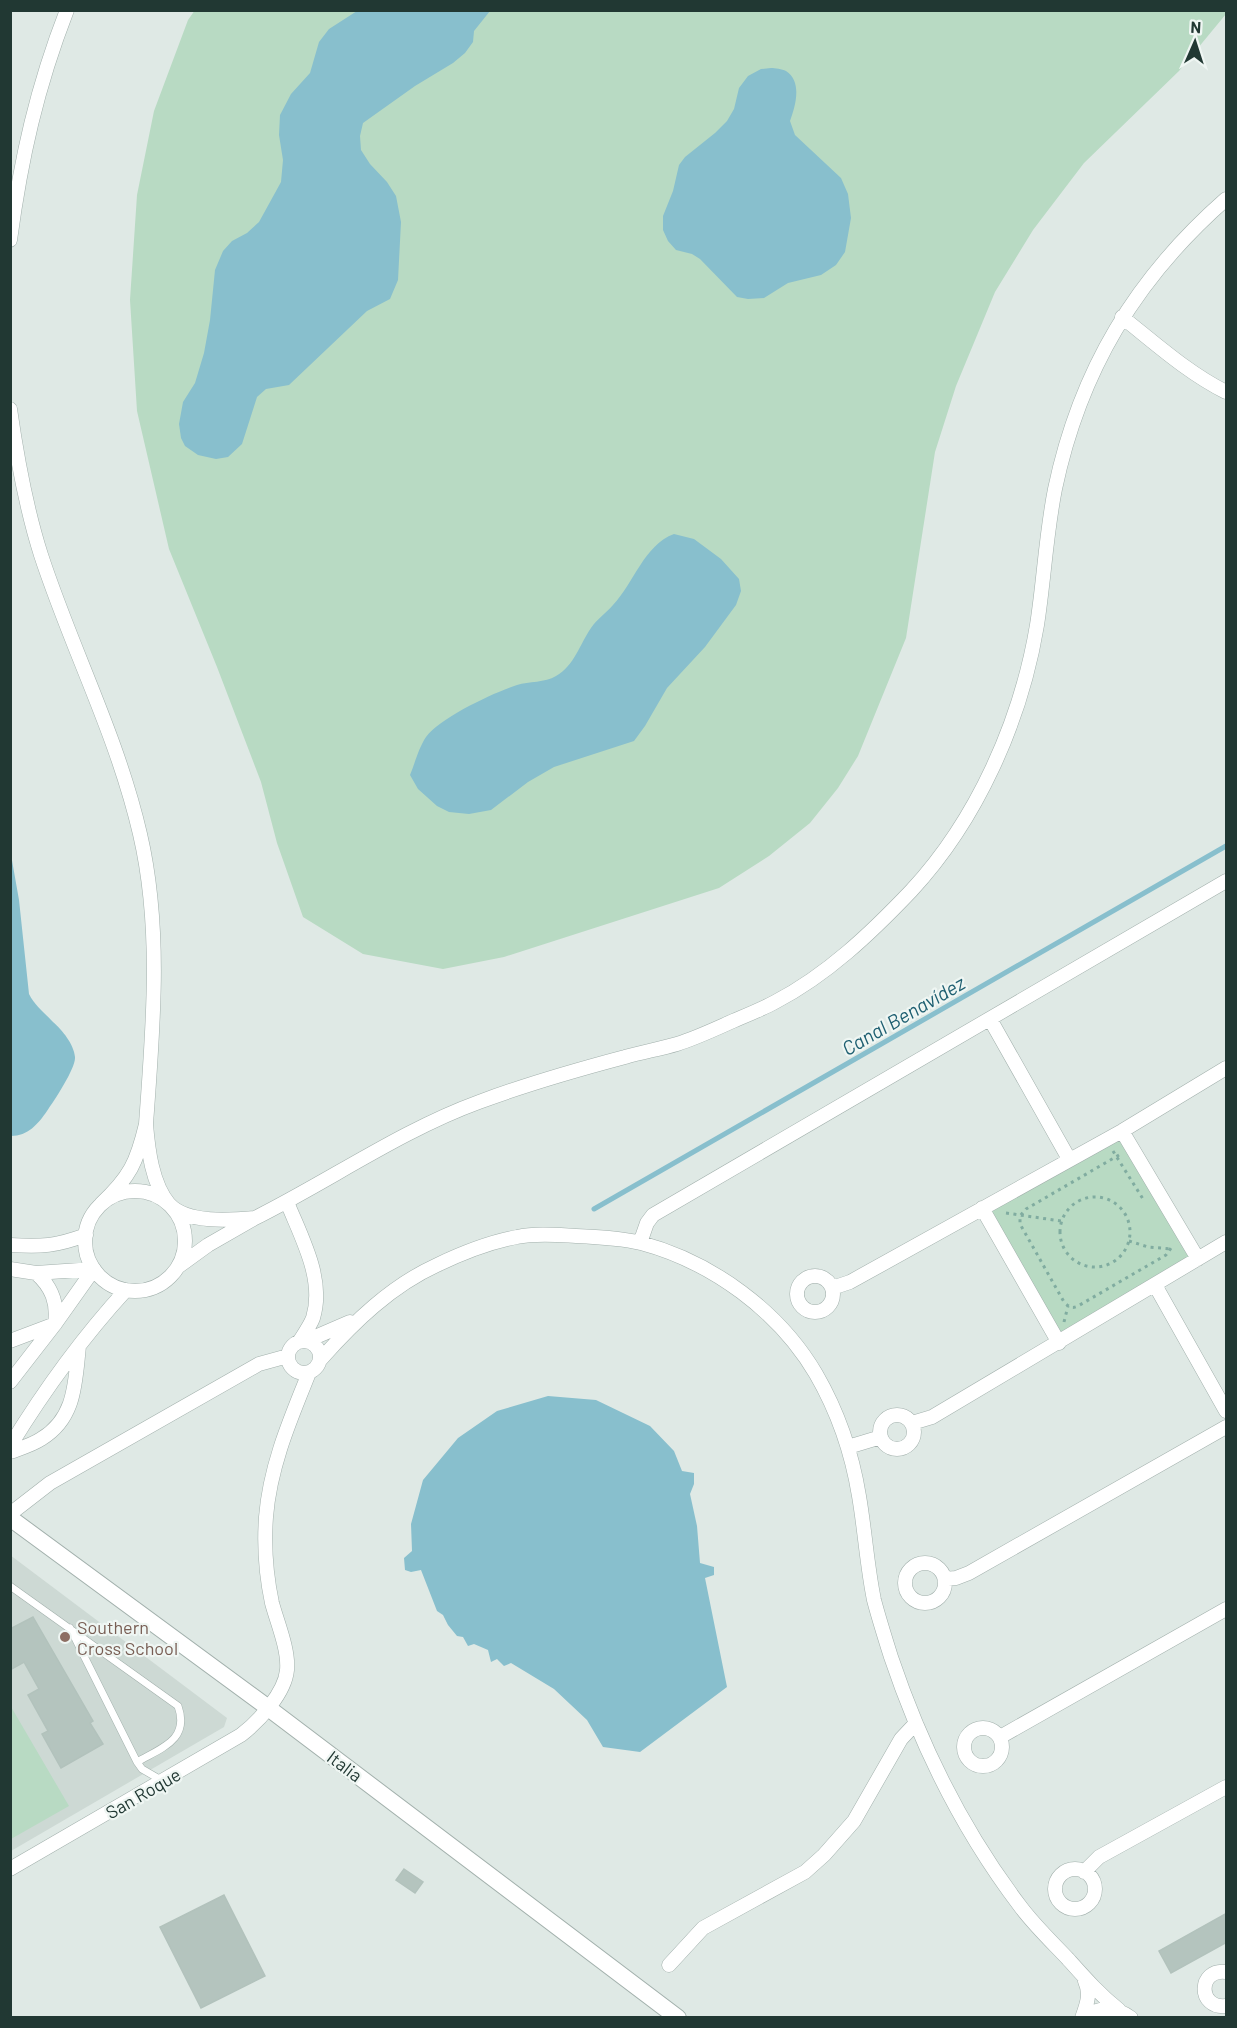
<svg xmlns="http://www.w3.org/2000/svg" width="1237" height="2028" font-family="Barlow,sans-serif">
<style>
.built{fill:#cdd9d4}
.green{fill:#b8dac3}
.water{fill:#88bfcd}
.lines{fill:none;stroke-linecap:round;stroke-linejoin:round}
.stream{stroke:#88bfcd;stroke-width:5}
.building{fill:#b4c4be;stroke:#b2c2bc;stroke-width:1.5}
.service-casing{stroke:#a2b0ac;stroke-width:8}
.minor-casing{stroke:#a2b0ac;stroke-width:15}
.tertiary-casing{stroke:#a2b0ac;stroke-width:18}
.path{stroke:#80aca0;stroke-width:3;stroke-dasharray:3 4.5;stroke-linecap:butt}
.service{stroke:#fff;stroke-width:7}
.minor{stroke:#fff;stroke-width:14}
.tertiary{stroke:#fff;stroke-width:16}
.education-dot{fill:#8d6e63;stroke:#eff6f3;stroke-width:2}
.labels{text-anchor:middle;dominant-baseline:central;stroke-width:4.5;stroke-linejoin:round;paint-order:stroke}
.education-label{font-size:18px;fill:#785e54;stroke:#eff6f3;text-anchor:start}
.street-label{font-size:18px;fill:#213833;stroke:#eff6f3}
.water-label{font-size:20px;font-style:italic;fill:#1e5f71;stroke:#eff6f3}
</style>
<rect width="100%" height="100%" fill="#dfe9e5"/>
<path class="built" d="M10 1555 227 1718 224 1727 11 1851Z"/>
<path class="green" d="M195 10 1226 11V14L1179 71 1084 163 1033 230 995 292 956 386 935 452 906 638 858 756 838 788 810 823 769 856 719 888 504 957 443 969 363 954 303 917 277 843 261 782 217 667 169 549 137 411 130 300 137 195 154 111 188 20Z
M1122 1131 1198 1259 1059 1343 982 1208Z
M10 1705 69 1806 11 1839H10Z"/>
<path class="water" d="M357 11H490L474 31 473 42 465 53 453 63 415 86 363 123 360 136 361 150 370 164 387 182 396 196 401 222 398 280 390 299 367 311 289 385 266 389 257 397 242 444 228 457 216 459 198 455 185 446 181 438 179 424 183 402 195 383 204 353 210 320 215 270 223 251 232 241 247 233 259 222 281 182 283 160 279 135 280 115 291 94 310 73 319 42 329 29Z
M771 68C775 68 782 69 786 71 803 82 795 107 790 121L795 135 841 178 848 194 851 218 845 252 836 265 821 275 788 283 764 298 748 299 737 297 700 259 692 254 676 250 668 241 663 230V216L673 191 679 165 685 157 715 133 727 121 734 109 739 88 748 76 761 69Z
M674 534 694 539 721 559 739 579 741 591 736 605 705 647 667 688 645 726 634 741 554 767 528 782 491 810 469 814 449 812 437 806 418 789 410 775C415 763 419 747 426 737 441 717 493 693 517 685 529 681 545 683 556 676 574 666 580 644 591 628 597 619 606 613 613 605 634 583 644 545 674 534Z
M10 849 19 900 29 994C35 1006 44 1012 53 1022 62 1030 74 1044 75 1057 76 1068 54 1101 47 1111 38 1124 28 1136 11 1136Z
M548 1396 596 1400 650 1426 674 1451 682 1471 694 1473V1484L690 1494 697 1526 700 1563 714 1567V1575L705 1578 727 1687 640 1752 603 1747 587 1720 554 1689 511 1663 504 1666 497 1659 491 1662 488 1650 474 1644 468 1646 463 1637 457 1636 448 1625 443 1615 437 1611 421 1570 411 1572 405 1570 404 1558 412 1551 411 1524 423 1480 458 1438 497 1411Z"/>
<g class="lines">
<path class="stream" d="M594 1209 1226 846"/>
</g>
<path class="building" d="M33 1617 93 1721 90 1723 103 1744 61 1768 42 1734 48 1731 28 1695 39 1689 24 1662 10 1670V1629Z
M404 1869 423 1882 415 1893 396 1880Z
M224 1895 265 1976 201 2008 160 1927Z
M1227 1913V1942L1171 1973 1159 1951Z"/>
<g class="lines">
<g class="service-casing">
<path id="service" d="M10 1586 178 1706C190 1740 161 1748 137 1762L70 1628
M137 1762 142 1769 161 1780"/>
</g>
<g class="minor-casing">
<path id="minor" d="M10 240C21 158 37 87 67 10
M1122 317C1156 344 1188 373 1226 392
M10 409C17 458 26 508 41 555 72 650 117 735 140 834 162 928 153 1028 146 1124
M990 1019 1069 1159
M1122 1131 1198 1259
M85 1241a50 50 0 1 1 100 0a50 50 0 1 1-100 0Z
M287 1202C301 1237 325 1279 313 1318 310 1326 304 1334 299 1342
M101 1204C130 1177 137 1162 146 1124 148 1149 152 1184 169 1204 187 1224 232 1220 255 1218L208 1245 179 1266
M982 1208 1059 1343
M255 1218C329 1181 402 1130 479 1102 527 1084 576 1070 625 1057 642 1052 660 1049 677 1044 696 1038 715 1029 733 1021 747 1015 762 1009 775 1002 827 975 871 933 911 891 977 820 1021 721 1037 625 1044 580 1046 534 1055 489 1080 370 1136 278 1226 199
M640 1243 647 1223 653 1215 1226 881
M10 1245C42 1247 56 1246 86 1235
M10 1269 36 1273 94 1269 55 1324 10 1382
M797 1294a18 18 0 1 1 36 0a18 18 0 1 1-36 0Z
M1155 1285 1226 1411
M832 1288 850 1282 1122 1131 1226 1068
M288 1357a16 16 0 1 1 32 0a16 16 0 1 1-32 0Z
M10 1341 55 1324C58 1303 52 1287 36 1273
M306 1341 350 1322
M321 1359C354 1322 391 1286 437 1265 462 1253 490 1242 517 1237 536 1233 557 1235 576 1236 598 1237 620 1238 641 1243 712 1262 779 1311 816 1374 838 1412 852 1453 859 1496 865 1531 867 1566 874 1600 879 1619 885 1638 891 1657 921 1746 963 1831 1020 1906 1034 1925 1052 1942 1068 1959 1085 1978 1099 1994 1119 2010
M880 1432a17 17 0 1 1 34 0a17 17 0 1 1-34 0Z
M912 1423 932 1417 1226 1242
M10 1446C45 1389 81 1339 126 1290
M848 1447 881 1437
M10 1452C21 1448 32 1445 41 1439 76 1418 75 1382 79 1346
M10 1514 50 1483 259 1364 288 1356
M905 1583a20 20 0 1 1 40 0a20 20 0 1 1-40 0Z
M945 1579 956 1578 969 1573 1226 1427
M964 1747a19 19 0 1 1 38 0a19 19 0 1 1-38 0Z
M1000 1737 1226 1609
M10 1869 241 1735C259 1721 285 1693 287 1670 289 1650 277 1622 272 1603 266 1575 264 1545 266 1517 270 1466 290 1420 309 1373
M1055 1889a20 20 0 1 1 40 0a20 20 0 1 1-40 0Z
M1084 1872 1099 1857 1226 1787
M669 1965 703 1928 805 1872 824 1855 854 1821 901 1739 916 1723
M1226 1972C1198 1968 1197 2009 1226 2006
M1082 2018C1087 2004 1091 1994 1085 1981
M1085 2018C1100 2005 1116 2007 1131 2018"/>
</g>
<g class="tertiary-casing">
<path id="tertiary" d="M10 1518 267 1707 678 2018"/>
</g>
<path class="path" d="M1113 1151 1143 1199
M1119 1155 1026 1209 1020 1216V1224L1064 1302C1069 1307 1072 1309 1078 1306L1166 1255 1171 1248V1245
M1060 1232a35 35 0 1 1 70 0a35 35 0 1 1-70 0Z
M1006 1213 1061 1221
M1129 1241 1148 1247 1172 1249
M1064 1322 1068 1306"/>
<use href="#service" class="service"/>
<use href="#minor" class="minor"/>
<use href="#tertiary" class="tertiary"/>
</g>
<circle class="education-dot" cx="65" cy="1637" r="6"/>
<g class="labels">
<g class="education-label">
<text x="77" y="1627">Southern<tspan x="77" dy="21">Cross School</tspan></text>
</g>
<g class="street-label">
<text transform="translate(345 1766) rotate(37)">Italia</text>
<text transform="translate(143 1793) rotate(-30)">San Roque</text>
</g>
<g class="water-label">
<text transform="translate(903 1015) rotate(-30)">Canal Benavídez</text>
</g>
</g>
<rect width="1237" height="2028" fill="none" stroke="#213833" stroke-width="24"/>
<g transform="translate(1195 42) rotate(3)" stroke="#eff6f3" stroke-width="4.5" paint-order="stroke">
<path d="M0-4.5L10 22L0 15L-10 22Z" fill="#213833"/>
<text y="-9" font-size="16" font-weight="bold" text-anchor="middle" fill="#213833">N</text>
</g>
</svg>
